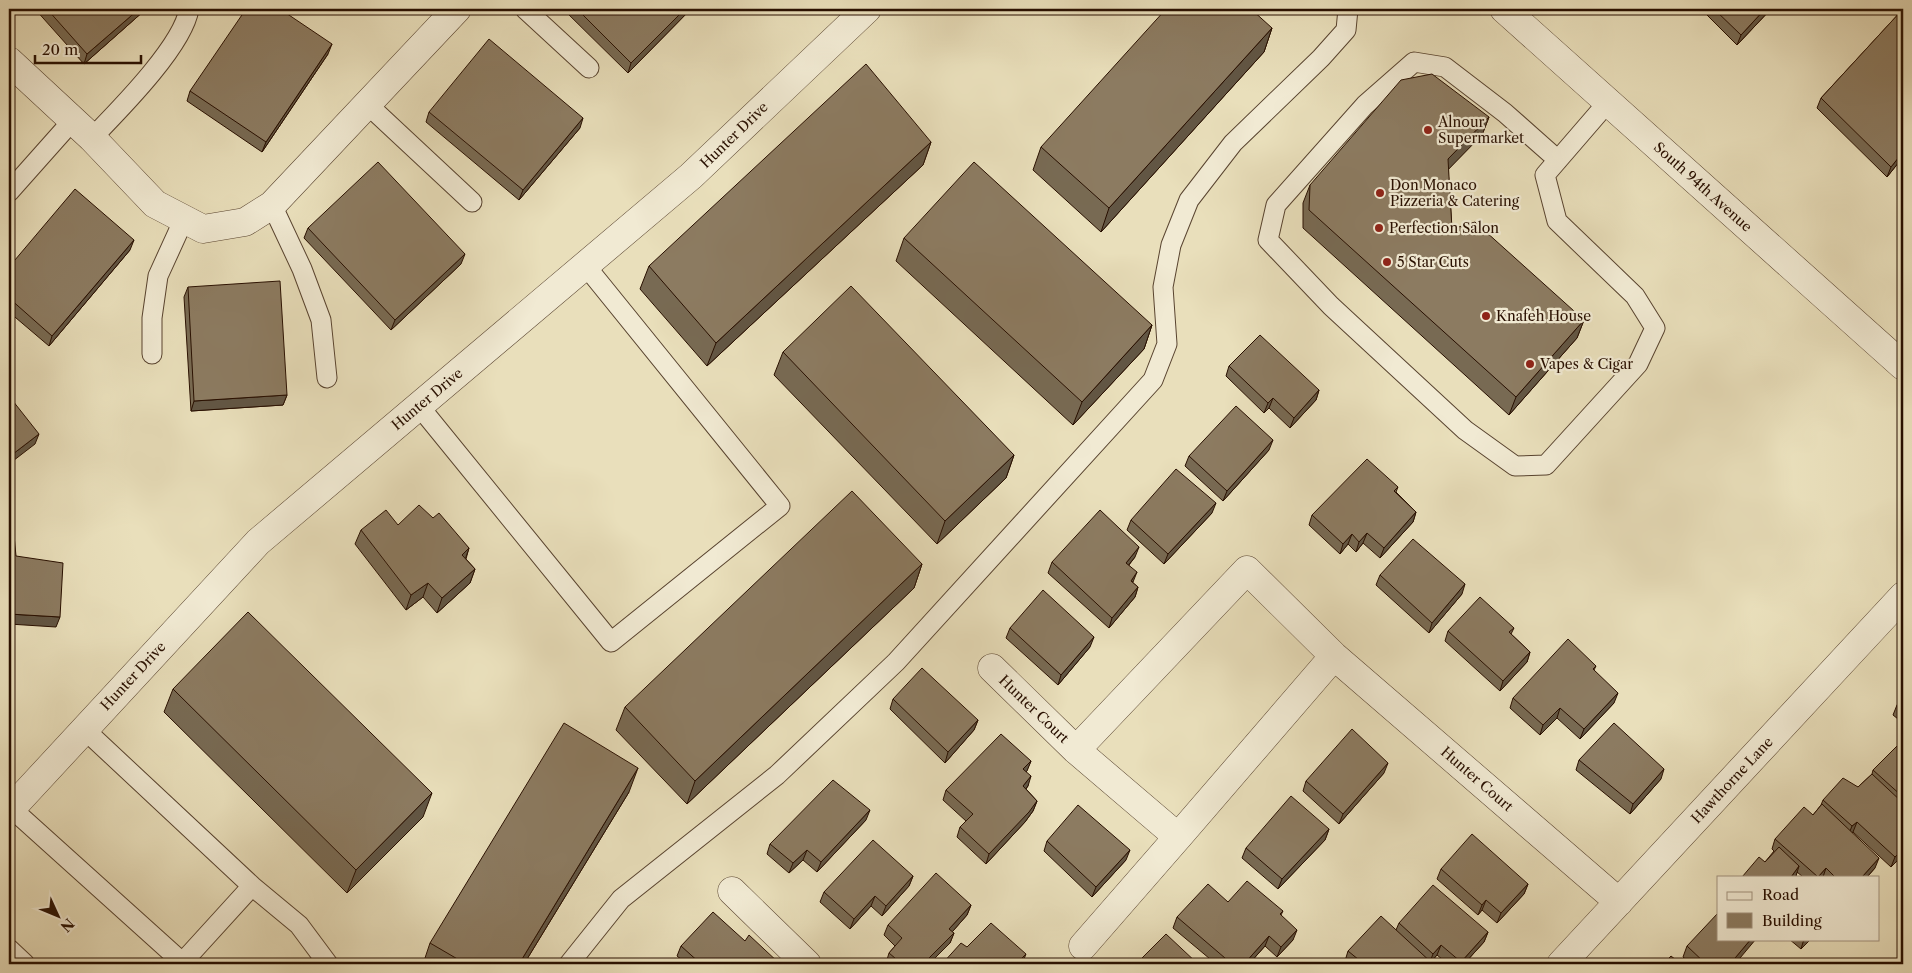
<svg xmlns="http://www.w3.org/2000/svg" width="1912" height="973" font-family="'Libre Caslon Text',serif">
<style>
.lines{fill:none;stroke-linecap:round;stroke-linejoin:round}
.service-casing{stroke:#58432f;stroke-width:21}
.minor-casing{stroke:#58432f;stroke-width:29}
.tertiary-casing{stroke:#58432f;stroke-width:29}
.service{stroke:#f1ead3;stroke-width:19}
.minor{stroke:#f1ead3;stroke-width:28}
.tertiary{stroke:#f1ead3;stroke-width:28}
.wall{fill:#786a53;stroke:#280f00}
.shaded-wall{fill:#625644;stroke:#280f00}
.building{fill:#8c7b61;stroke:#280f00}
.poi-dot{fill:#8f2418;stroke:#f1ead3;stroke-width:2}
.labels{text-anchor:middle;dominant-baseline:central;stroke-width:4.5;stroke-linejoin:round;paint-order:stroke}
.poi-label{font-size:14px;fill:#280f00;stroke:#f1ead3;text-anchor:start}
.street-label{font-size:14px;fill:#280f00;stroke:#f1ead3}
</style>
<rect width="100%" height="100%" fill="#e9dfbb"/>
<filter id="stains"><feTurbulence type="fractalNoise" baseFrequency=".004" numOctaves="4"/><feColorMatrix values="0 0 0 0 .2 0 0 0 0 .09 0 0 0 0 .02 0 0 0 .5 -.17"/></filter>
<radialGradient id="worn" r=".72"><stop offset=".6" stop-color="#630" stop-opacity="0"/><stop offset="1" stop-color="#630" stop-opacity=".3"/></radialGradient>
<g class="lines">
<g class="service-casing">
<path id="service" d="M525 9 589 68
M367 104 472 202
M92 138C119 110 183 46 189 9
M1558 160 1505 113 1445 67 1414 62 1365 105 1276 205 1268 240 1331 306 1465 430 1515 466 1546 465 1638 364 1655 328 1635 296 1557 221 1545 175 1608 102
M9 192 73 120
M272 205 302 269 321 320 327 378
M152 354V318L158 276 184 219
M419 406 611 642 780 506 585 265
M84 729 252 886 181 964
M11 808 183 963
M252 886 299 925 328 964
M9 949 25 964
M569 964 621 899 777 775 896 662 1153 380 1167 344 1163 287 1171 245 1189 200 1233 143 1321 58 1346 30 1348 9"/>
</g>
<g class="minor-casing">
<path id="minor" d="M9 61 92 138 155 204 203 229 245 222 272 205 457 9
M992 668 1076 750 1178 837 1334 656
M1076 750 1247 570 1334 656 1619 902
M9 811 258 542 691 176 867 9
M732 891 807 964
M1083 946 1178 837
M1561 964 1903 596"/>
</g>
<g class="tertiary-casing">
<path id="tertiary" d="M1504 9 1903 366"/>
</g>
<use href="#service" class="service"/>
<use href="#minor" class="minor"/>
<use href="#tertiary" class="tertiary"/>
</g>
<path class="wall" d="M35 9H145V10L84 64Z
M563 9H691L628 73Z
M1701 9H1771L1737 45Z
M1903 9V157L1887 177 1817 108 1821 98Z
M1272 28 1264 52 1101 232 1033 170 1041 147Z
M328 54 262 152 187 101 190 91Z
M429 112 580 128 519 200 426 122Z
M1489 117 1482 135 1448 169 1452 229 1584 320 1577 338 1509 415 1303 228V203L1310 185Z
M931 142 923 165 707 366 640 289 649 266Z
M308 228 461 264 391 330 304 238Z
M904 238 1152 325 1144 349 1073 425 896 261Z
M130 250 49 346 9 312V267Z
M188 287 287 395 283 405 191 411 184 297Z
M783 352 1014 455 1006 478 937 544 774 375Z
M1229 366 1319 390 1316 400 1290 428 1269 408 1264 413 1226 376Z
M1269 450 1223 501 1185 466 1189 456Z
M1398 487 1396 492 1416 512 1413 522 1380 558 1363 543 1356 552 1348 544 1340 554 1309 525 1312 515Z
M1212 513 1164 564 1127 530 1131 520Z
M433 518 469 548 466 559 475 569 470 583 437 613 423 597 406 610 355 544 361 530 398 525Z
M1135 557 1129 565 1133 583 1138 587 1135 597 1109 628 1048 573 1052 562Z
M922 564 914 588 687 804 616 730 625 707Z
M1380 575 1462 594 1429 633 1376 585Z
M1010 628 1090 647 1058 685 1006 638Z
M1514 628 1511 634 1530 652 1527 662 1500 691 1445 641 1448 631Z
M1596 666 1594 670 1614 703 1580 739 1557 718 1540 735 1510 708 1513 698Z
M173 689 423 817 347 893 164 712Z
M1903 698V723L1893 715 1897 705Z
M893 699 978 720 974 730 945 763 890 709Z
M1903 740V855L1891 867 1853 832 1852 833 1875 868 1867 877H1803L1797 872 1796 876 1765 862 1774 851 1772 849 1775 839 1813 815 1821 805 1823 800 1858 787 1872 774 1873 770Z
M1579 760 1661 779 1630 814 1576 770Z
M1031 761 1026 772 1028 786 1026 789 1037 801 1033 811 1025 822 986 864 957 837 960 827 966 821 943 800 946 790Z
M1384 773 1339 824 1303 791 1306 781Z
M629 792 524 964H423L430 943Z
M866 820 817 872 803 860 789 873 767 854 770 844Z
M1329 829 1325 840 1278 889 1242 858 1246 848Z
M1047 841 1126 860 1092 897 1044 851Z
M1441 869 1528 884 1524 894 1497 923 1482 910 1478 915 1437 879Z
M913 876 909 886 882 916 871 906 850 929 820 902 824 892Z
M1228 902 1283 911 1281 915 1293 940 1277 957 1265 946 1249 964H1216L1173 928 1177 917Z
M971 905 967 915 952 932 954 933 950 943 929 964H888L886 963 889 953 895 946 884 935 888 925Z
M1399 923 1488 932 1484 942 1464 964H1448L1437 955 1431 962 1433 964H1349L1345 961 1348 951 1396 930Z
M1789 939H1811L1801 949Z
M745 941 780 964H687L677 956 681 946Z
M1687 946 1735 964H1691L1683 957Z"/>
<path class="shaded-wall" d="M139 9H145V10L84 64 87 54Z
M685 9H691L628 73 631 63Z
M1765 9H1771L1737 45 1741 35Z
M1272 28 1264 52 1101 232 1109 208Z
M332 44 328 54 262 152 266 142Z
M1489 117 1482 135 1441 177 1448 159Z
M583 118 580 128 519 200 523 190Z
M931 142 923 165 707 366 716 343Z
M1903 152V157L1887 177 1891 167Z
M134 240 130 250 49 346 52 336Z
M465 254 461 264 391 330 395 320Z
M1584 320 1577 338 1509 415 1516 397Z
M1152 325 1144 349 1073 425 1082 402Z
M1319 390 1316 400 1290 428 1294 418Z
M287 395 283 405 191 411 194 401Z
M1273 398 1269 408 1264 413 1268 403Z
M39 434 35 444 9 464V457Z
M1273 440 1269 450 1223 501 1227 491Z
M1014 455 1006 478 937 544 945 521Z
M1216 503 1212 513 1164 564 1168 554Z
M1416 512 1413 522 1380 558 1384 548Z
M1367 533 1363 543 1356 552 1359 542Z
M1352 534 1348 544 1340 554 1343 544Z
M1139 547 1135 557 1122 573 1126 563Z
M469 548 464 563 462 555Z
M922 564 914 588 687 804 695 781Z
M475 569 470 583 437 613 442 598Z
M1137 572 1133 582 1131 581Z
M428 583 423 597 406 610 411 595Z
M1465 584 1462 594 1429 633 1432 623Z
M1138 587 1135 597 1109 628 1112 618Z
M9 614 60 617 56 627 9 624Z
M1094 637 1090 647 1058 685 1061 675Z
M1530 652 1527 662 1500 691 1503 681Z
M1618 693 1614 703 1580 739 1584 729Z
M1560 708 1557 718 1540 735 1543 725Z
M978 720 974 730 945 763 948 752Z
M1031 761 1027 771 1019 779 1023 769Z
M1388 763 1384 773 1339 824 1343 814Z
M638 768 629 792 524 964H519Z
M1664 769 1661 779 1630 814 1633 804Z
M1031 776 1028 786 1020 796 1023 786Z
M432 793 423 817 347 893 356 870Z
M1037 801 1033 811 1025 822 986 864 989 854Z
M870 810 866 820 817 872 821 862Z
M1857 822 1853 832 1848 836 1852 826Z
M1329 829 1325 840 1278 889 1282 879Z
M1903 849V855L1891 867 1895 857Z
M807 850 803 860 789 873 793 863Z
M1130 850 1126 860 1092 897 1096 887Z
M1879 858 1875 868 1867 877H1862Z
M1799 866 1796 876 1795 877H1791Z
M1826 868 1823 877H1818Z
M913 876 909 886 882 916 886 906Z
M1528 884 1524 894 1497 923 1501 913Z
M875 896 871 906 850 929 854 919Z
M1486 900 1482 910 1478 915 1482 905Z
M971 905 967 915 946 939 949 929Z
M1297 930 1293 940 1277 957 1281 947Z
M1488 932 1484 942 1464 964H1460L1461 962Z
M954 933 950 943 929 964H923Z
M1269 936 1265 946 1249 964H1244Z
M1751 939H1756L1735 964H1730Z
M1804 939H1811L1801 949Z
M1441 945 1437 955 1429 964 1433 954Z
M1026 954 1022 964H1016Z"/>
<path class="building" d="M47 9H139L87 54Z
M246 9H280L332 44 266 142 190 91Z
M577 9H685L631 63Z
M1166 9H1251L1272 28 1109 208 1041 147Z
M1714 9H1765L1741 35Z
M1903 9V152L1891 167 1821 98Z
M489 39 583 118 523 190 429 112Z
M866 64 931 142 716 343 649 266Z
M1432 74 1489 117 1448 159 1452 229 1475 222 1584 320 1516 397 1309 210 1310 185 1401 80Z
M378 162 465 254 395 320 308 228Z
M974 162 1152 325 1082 402 904 238Z
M75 189 134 240 52 336 9 298V267Z
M280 281 287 395 194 401 188 287Z
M851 286 1014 455 945 521 783 352Z
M1260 335 1319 390 1294 418 1273 398 1268 403 1229 366Z
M9 396 39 434 9 457Z
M1236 406 1273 440 1227 491 1189 456Z
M1367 459 1398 487 1394 491 1416 512 1384 548 1367 533 1359 542 1352 534 1343 544 1312 515Z
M1176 469 1216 503 1168 554 1131 520Z
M852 491 922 564 695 781 625 707Z
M419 505 433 518 439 513 469 548 462 555 475 569 442 598 428 583 411 595 361 530 386 510 398 525Z
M1100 510 1139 547 1126 563 1137 572 1131 581 1138 587 1112 618 1052 562Z
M9 525H13L16 556 63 563 60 617 9 614Z
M1413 539 1465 584 1432 623 1380 575Z
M1043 590 1094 637 1061 675 1010 628Z
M1480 597 1514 628 1509 632 1530 652 1503 681 1448 631Z
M248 612 432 793 356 870 173 689Z
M1568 639 1596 666 1593 669 1618 693 1584 729 1560 708 1543 725 1513 698Z
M922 668 978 720 948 752 893 699Z
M1903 698V710L1897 705Z
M564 723 638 768 519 964H466L430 943Z
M1614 723 1664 769 1633 804 1579 760Z
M1352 729 1388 763 1343 814 1306 781Z
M1001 734 1031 761 1023 769 1031 776 1023 786 1037 801 1029 812 989 854 960 827 973 814 946 790Z
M1903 740V797L1873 770Z
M1872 774 1903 803V849L1895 857 1857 822 1852 826 1823 800 1843 778 1858 787Z
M833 780 870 810 821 862 807 850 793 863 770 844Z
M1291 796 1329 829 1282 879 1246 848Z
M1822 804 1879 858 1862 877H1835L1826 868 1818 877 1775 839 1804 807 1813 815Z
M1078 805 1130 850 1096 887 1047 841Z
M1472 834 1528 884 1501 913 1486 900 1482 905 1441 869Z
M873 840 913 876 886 906 875 896 854 919 824 892Z
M1779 847 1799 866 1791 877H1742L1759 857 1765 862Z
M936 873 971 905 949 929 954 933 923 964H902L889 953 902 938 888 925Z
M1247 881 1283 911 1280 914 1297 930 1281 947 1269 936 1244 964H1232L1177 917 1208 884 1228 902Z
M1433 885 1488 932 1461 962 1441 945 1433 954 1399 923Z
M713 912 745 941 749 935 780 964H701L681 946Z
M1718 913V939H1751L1730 964H1706L1687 946Z
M1381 916 1433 964H1364L1348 951Z
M991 923 1026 954 1016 964H942L961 943 967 947Z
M1166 934 1198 964H1136Z
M1671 956 1681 964H1663Z
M1344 960 1348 964H1339Z"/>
<g class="poi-dot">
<circle cx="1428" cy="130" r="5"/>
<circle cx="1380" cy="193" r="5"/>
<circle cx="1379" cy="228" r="5"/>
<circle cx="1387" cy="262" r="5"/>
<circle cx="1486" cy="316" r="5"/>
<circle cx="1530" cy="364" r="5"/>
</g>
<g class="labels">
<g class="poi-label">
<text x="1438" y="122">Alnour<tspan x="1438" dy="16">Supermarket</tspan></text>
<text x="1390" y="185">Don Monaco<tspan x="1390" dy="16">Pizzeria &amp; Catering</tspan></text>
<text x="1389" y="228">Perfection Salon</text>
<text x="1397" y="262">5 Star Cuts</text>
<text x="1496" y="316">Knafeh House</text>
<text x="1540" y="364">Vapes &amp; Cigar</text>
</g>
<g class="street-label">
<text transform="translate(734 135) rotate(-44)">Hunter Drive</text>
<text transform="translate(1703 187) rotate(42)">South 94th Avenue</text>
<text transform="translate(427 399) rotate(-40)">Hunter Drive</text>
<text transform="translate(133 676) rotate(-47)">Hunter Drive</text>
<text transform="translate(1034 709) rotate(44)">Hunter Court</text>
<text transform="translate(1477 779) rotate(41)">Hunter Court</text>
<text transform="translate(1732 780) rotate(-47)">Hawthorne Lane</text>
</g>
</g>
<rect width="1912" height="973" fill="none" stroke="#e9dfbb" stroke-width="30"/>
<rect x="10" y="10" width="1892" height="953" fill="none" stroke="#280f00" stroke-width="2.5"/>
<rect x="15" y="15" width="1882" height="943" fill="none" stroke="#280f00"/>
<rect x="1717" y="876" width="162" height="65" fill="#f1ead3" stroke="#a1927f"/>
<rect x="1727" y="892" width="25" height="8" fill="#f1ead3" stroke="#a1927f"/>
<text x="1762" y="900" font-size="15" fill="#280f00">Road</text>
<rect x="1727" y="913" width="25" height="15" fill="#8c7b61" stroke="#a1927f"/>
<text x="1762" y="926" font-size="15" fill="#280f00">Building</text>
<g transform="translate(58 916) rotate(134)" stroke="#f1ead3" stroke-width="4" paint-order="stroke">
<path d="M0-4L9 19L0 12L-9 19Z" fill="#280f00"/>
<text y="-8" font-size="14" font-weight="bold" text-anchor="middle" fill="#280f00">N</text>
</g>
<path d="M35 55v8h106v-8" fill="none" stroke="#280f00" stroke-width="2.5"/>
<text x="42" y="55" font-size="15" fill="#280f00" stroke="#f1ead3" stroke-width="4" paint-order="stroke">20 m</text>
<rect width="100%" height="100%" filter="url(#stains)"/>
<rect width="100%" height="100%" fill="url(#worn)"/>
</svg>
